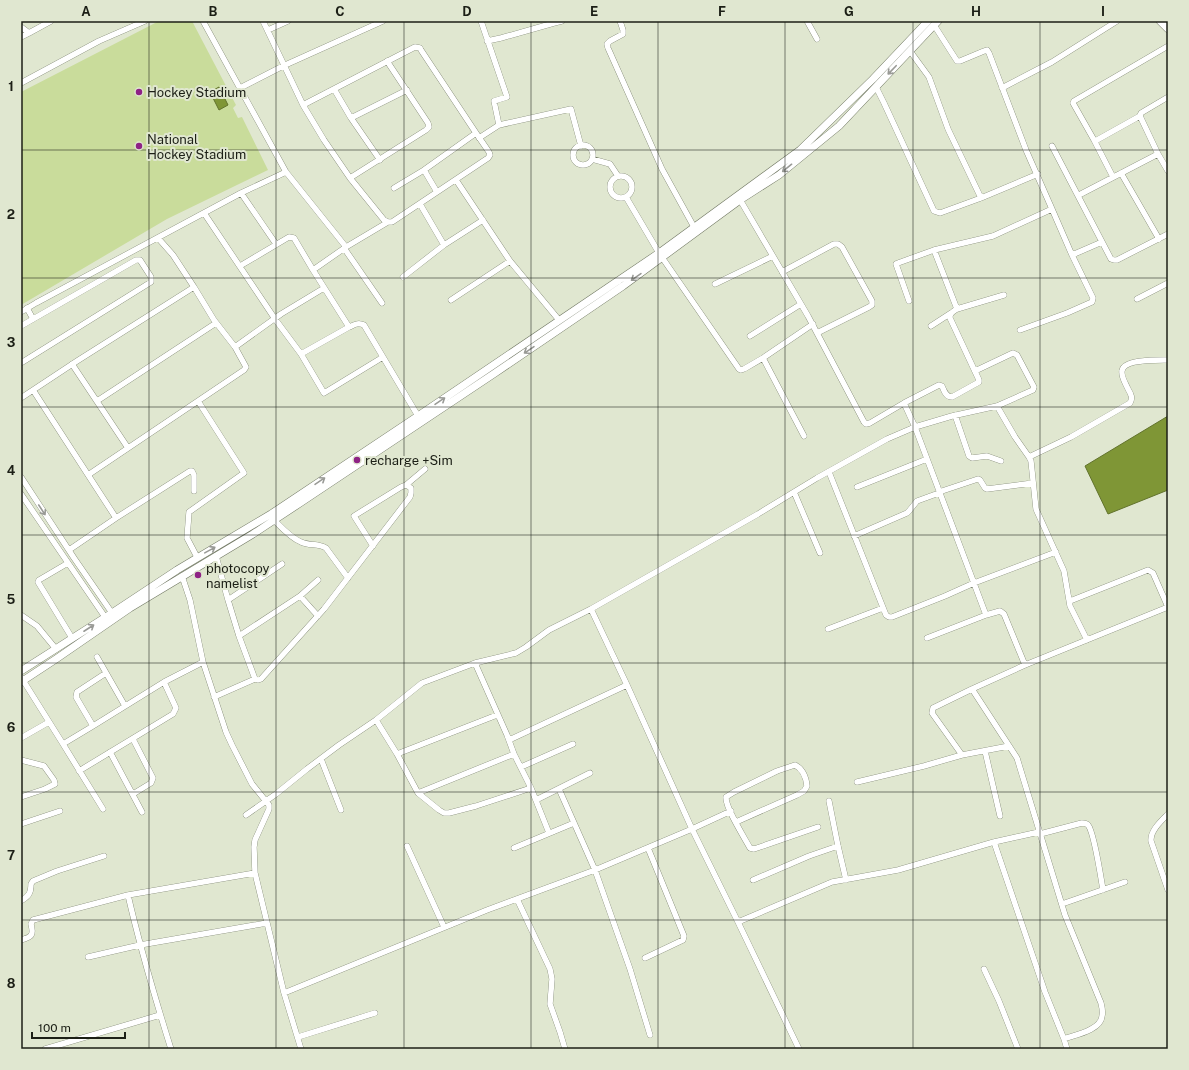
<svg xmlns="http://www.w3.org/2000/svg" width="1189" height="1070" font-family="'Public Sans',sans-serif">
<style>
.green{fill:#c9dc9b}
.water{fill:#7f9636;stroke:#61722c}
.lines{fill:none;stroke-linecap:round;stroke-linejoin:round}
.minor-casing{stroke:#6f7661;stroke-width:6}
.tertiary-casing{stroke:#6f7661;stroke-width:8}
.minor{stroke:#fff;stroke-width:5.5}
.tertiary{stroke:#fff;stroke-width:7}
.oneway{stroke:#999a96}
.grid{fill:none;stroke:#1c1f16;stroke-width:1;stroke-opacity:0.55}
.poi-dot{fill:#8e2285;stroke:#e0e7d0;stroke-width:1.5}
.labels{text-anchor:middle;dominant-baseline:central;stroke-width:4;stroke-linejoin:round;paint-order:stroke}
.poi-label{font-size:13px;fill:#1c1f16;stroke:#e0e7d0;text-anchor:start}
.neatline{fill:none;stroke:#1c1f16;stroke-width:1.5}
.grid-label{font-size:13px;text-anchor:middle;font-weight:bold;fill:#1c1f16}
</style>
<rect width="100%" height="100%" fill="#e0e7d0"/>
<path class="green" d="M159 21H192L236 105 233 108 238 118 242 117 268 170 167 219 21 305V92Z"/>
<path class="water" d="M219 87 228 105 219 110 210 92Z
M1168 416V490L1108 514 1085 466Z"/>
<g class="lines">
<g class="minor-casing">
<path id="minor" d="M203 21 286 172 346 247 313 270 349 327C354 325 358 322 364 325L418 416
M263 21 303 105
M481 21 507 97 494 101 499 125
M553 21 554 23 562 21
M620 21 623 30V34L610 41 607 44 608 48 662 169 694 227
M807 21 817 39
M934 25 957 61H960L984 51 987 50 989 53 1026 150 1052 209
M21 27 29 33 51 21
M268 30 288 21
M21 37 29 33
M487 41 501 38 554 23
M415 47 420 48 421 50 476 133 489 152 490 155 488 158 392 222H388L384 220 350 178 324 140 303 105Z
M910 51 929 77 948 129 981 198
M21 83 99 41 145 21
M876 87 884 103 934 211 940 213 981 198 1038 174
M240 88 283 66 383 21
M1002 88 1052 62 1117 21
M334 89 351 118 380 160
M1140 116 1097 140H1094L1073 103 1074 101 1168 46
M351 118 407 90
M479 138 499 125 571 109 581 146
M1094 140 1113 177
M573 155a10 10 0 1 1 20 0a10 10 0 1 1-20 0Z
M1052 146 1111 259 1114 260H1117L1168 234
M1158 154 1140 116 1141 113 1168 97
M592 159 610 164 618 176
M424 170 437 192
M1121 173 1159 239
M610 187a11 11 0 1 1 22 0a11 11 0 1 1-22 0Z
M350 178 426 130 429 127 428 123 387 61
M456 180 510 261 559 320
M394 188 424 170 476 133
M241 193 276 244
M1079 195 1158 154 1168 171
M626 197 659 253 739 369 741 370 744 369 763 358
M739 198 808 316 864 422 866 424 870 423 904 403 939 385 942 386C944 391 946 397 952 397L979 382V380L950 318C949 313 954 311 957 309L934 250 993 236 1052 209 1072 255 1102 242
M420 204 444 245
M204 213 275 319 301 354 324 393 383 357
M346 247 388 222
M344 248 382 303
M240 266 289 237 294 238 313 270
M782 272 834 244H838L842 247 872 301V305L869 307 817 333
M403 277 444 245 483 220
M715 284 773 256
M194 287 214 320 235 347 281 314 324 288
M1137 299 1168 283
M451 300 510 261
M909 301 896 264 898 263 934 250
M27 308 33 319
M957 309 1004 295
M21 312 36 303 241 193 286 172
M21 326 136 260H140L151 277V282L21 363
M931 326 951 313
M1020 330 1067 313 1092 302 1093 298 1072 255
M750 336 801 304
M301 354 349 327
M72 364 128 448
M975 371 1013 353 1017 355 1034 387 1033 390 997 406 952 416 915 427 986 615 1000 611 1004 614 1025 665
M33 390 116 518
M21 398 77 361 194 287 173 255 158 238
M97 401 216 323
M997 406 1015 437 1029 457 1031 461 1036 509 1064 571 1070 606 1087 640
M955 415 969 456 972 458 987 456 1001 461
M804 436 763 358 813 324
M1029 457 1071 437 1130 403C1133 398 1131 394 1128 389 1126 384 1121 377 1122 371 1123 359 1159 360 1168 360
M829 472 886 615 889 617H892L945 596 974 583 1056 552
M88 475 244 370 246 367 235 347
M21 477 74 558 112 613
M406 485 425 469
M857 487 927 459
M794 492 820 553
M939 492 978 479 980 480 985 488 987 489 1033 483
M21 494 105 617
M274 520C282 528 291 538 301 542 309 546 318 543 326 548L348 578
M854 536 907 513 909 511 917 501 939 493
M69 550 116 518 190 471H192L194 475V491
M216 556 228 600 239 636 255 679 258 680 261 679 324 609 410 497 411 493V488L406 485 401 487 354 516 373 546
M197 557 187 538 189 512 244 473 198 401
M68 563 39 580 38 582 72 638
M182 576 190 600 203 662 226 732 232 745 252 784 269 805V809L255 840 254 847 255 873 284 993 301 1049
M300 596 318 616
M228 600 282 564
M1070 601 1148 570 1153 573 1168 607
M21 615 37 626 56 649
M828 629 883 608
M239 636 300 596 318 580
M927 638 986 615
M97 657 125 706
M475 663 507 735 514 754 531 788 549 833
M21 677 63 744 93 726 164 682 203 662
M972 689 1025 665 1168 607
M214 697 255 679
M376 720 397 754 418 793 439 810 444 813H449L476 806 531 788
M93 726 76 697 77 692 106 673
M21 738 49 722
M509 740 627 685
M63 744 103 809
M985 751 1000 816
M110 752 142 812
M397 754 497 715
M962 755 932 713 933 708 972 689 1017 758 1065 915 1101 1003C1102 1007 1103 1012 1102 1016 1101 1030 1075 1035 1064 1039
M321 759 341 810
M21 760 44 766 54 780 55 784 45 789 21 797
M521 767 573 744
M79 771 173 714 176 708 164 682
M857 782 924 766 962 755 1009 746
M559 789 595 870 630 969 650 1035
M418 793 514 754
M133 794 151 783 153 778 133 739
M536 800 590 773
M829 801 838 846 846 880
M731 811 692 829 627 685 591 609 758 514 817 478 887 439 915 427 904 403
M1168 814C1161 821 1150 831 1151 841L1168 890
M246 815 276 794 307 769 339 745 376 720 422 683 475 663 516 653 526 647 549 630 591 609
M736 822 797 795 804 791 807 786C806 777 803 769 795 765L777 771 734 792 726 797C725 807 744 837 750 848L754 849 818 827
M21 824 60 811
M1040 834 1082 823C1084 823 1086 823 1088 825 1094 832 1101 878 1103 890
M994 842 1045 992 1064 1039 1067 1049
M407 846 444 927
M514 848 574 823
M753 880 809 856 838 846
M128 895C140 947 155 998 171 1049
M517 899 550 969 552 979 550 1004 560 1032 565 1049
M21 901C29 896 31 893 31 884L33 881 57 871 104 856
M1062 904 1125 882
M738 922 832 882 898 870 994 842 1039 832
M21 940C32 937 34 935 31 924L33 920 128 895 255 873
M88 957 140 945 267 923
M645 958 683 940 684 936 648 848
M984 969 999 1001 1018 1049
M284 993 487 910 595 870 692 829 738 922 799 1049
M298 1037 375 1013
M45 1049 160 1015"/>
</g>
<g class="tertiary-casing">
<path id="tertiary" d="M1160 21 1168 29
M21 671 112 613 177 570 271 514 418 416 659 253 800 150 873 79 928 21
M21 682 56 659 130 608 253 534 300 503 495 373 623 286 740 200 779 175 839 126 938 21"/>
</g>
<use href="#minor" class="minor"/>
<use href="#tertiary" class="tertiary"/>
</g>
<defs><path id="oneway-shaft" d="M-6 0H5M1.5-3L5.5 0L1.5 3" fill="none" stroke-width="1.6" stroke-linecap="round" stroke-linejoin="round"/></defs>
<g class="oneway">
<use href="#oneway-shaft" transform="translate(892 70) rotate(134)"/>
<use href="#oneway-shaft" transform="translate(787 168) rotate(141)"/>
<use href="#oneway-shaft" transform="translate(636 277) rotate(145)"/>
<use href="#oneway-shaft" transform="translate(529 350) rotate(146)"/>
<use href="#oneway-shaft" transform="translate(440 401) rotate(-34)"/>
<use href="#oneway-shaft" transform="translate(320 481) rotate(-34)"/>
<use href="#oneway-shaft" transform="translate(42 510) rotate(57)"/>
<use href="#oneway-shaft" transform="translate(210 550) rotate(-29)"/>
<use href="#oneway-shaft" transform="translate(89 628) rotate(-33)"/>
</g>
<path class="grid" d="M149 21V1049M276 21V1049M404 21V1049M531 21V1049M658 21V1049M785 21V1049M913 21V1049M1040 21V1049M21 150H1168M21 278H1168M21 407H1168M21 535H1168M21 663H1168M21 792H1168M21 920H1168"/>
<g class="poi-dot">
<circle cx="139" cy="92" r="4"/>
<circle cx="139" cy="146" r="4"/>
<circle cx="357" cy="460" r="4"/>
<circle cx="198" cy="575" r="4"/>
</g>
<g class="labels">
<g class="poi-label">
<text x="147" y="92">Hockey Stadium</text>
<text x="147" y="139">National<tspan x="147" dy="15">Hockey Stadium</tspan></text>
<text x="365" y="460">recharge +Sim</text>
<text x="206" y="568">photocopy<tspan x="206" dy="15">namelist</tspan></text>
</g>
</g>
<rect width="1189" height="1070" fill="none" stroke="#e0e7d0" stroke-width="44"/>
<path d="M32 1032v6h93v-6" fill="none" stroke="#1c1f16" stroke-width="2"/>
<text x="38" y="1032" font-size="12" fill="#1c1f16" stroke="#e0e7d0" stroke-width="3" paint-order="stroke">100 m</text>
<rect x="22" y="22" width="1145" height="1026" class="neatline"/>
<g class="grid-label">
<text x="86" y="16">A</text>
<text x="213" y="16">B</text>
<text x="340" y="16">C</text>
<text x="467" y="16">D</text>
<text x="594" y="16">E</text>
<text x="722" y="16">F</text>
<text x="849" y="16">G</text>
<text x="976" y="16">H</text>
<text x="1103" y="16">I</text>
<text x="11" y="91">1</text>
<text x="11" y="219">2</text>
<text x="11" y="347">3</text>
<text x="11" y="475">4</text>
<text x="11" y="604">5</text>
<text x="11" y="732">6</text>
<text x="11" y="860">7</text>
<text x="11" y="988">8</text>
</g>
</svg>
